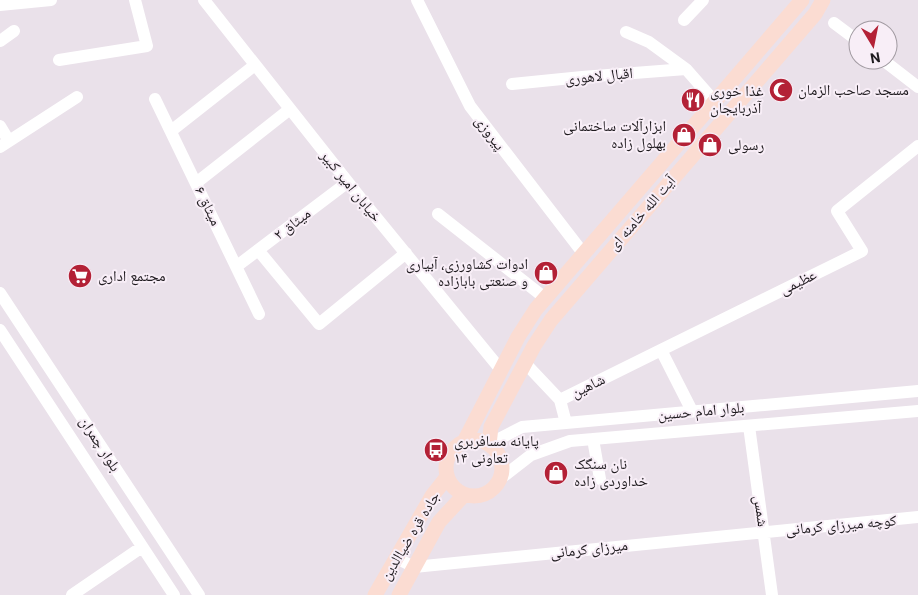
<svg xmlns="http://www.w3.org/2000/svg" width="918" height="595" font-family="Roboto,'Noto Naskh Arabic',sans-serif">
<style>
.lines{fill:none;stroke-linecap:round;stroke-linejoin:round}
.minor{stroke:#fff;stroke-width:12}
.major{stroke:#fbdcd2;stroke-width:15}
.labels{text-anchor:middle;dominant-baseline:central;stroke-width:4;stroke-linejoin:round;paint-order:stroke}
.street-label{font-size:15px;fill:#1f1b1f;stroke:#f8eef7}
.poi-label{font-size:15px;fill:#1f1b1f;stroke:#f8eef7;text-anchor:start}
</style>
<rect width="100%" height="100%" fill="#eae1ea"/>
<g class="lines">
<path class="minor" d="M204 0 362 200 501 370
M417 0 470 106 583 253
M0 5 51 0
M684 20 703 0
M834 23 858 41
M626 32 649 42 686 69 715 102
M0 41 14 31
M59 60 147 46 135 0
M883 60 918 87
M512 84 582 77 686 69
M155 99 259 314
M0 126 9 141
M171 131 255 65
M0 147 77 97
M196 183 290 109
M438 214 545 298
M258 250 319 324 406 253
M237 266 348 182
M0 293 199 595
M0 330 174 595
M525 363 560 400 661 350
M560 400 566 423
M692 411 661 350 862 251 837 211 918 146
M749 426 772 595
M593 439 600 479
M489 444 522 427 918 391
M500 479 531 455 570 441 918 411
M396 558 414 567 918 517
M72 595 142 547"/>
<path class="major" d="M446 468a28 28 0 1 1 56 0a28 28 0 1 1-56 0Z
M464 442 518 337 536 309 802 0
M489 444 491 427 534 346 551 320 815 14 823 0
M375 595 432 496 447 477
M399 595 439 522 464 495"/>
</g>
<defs>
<g id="mosque-disc" transform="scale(1.25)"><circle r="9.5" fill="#b32136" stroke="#f8eef7"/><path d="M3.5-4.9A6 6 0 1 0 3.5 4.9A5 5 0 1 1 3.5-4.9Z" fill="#fff"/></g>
<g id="restaurant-disc" transform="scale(1.25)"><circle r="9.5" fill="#b32136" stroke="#f8eef7"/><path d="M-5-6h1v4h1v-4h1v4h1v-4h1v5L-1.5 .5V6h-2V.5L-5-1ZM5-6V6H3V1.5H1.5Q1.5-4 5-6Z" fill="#fff"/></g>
<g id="shop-disc" transform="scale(1.25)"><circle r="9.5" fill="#b32136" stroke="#f8eef7"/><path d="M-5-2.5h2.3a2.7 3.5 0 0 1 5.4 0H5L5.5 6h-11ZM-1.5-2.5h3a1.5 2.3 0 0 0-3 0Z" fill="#fff"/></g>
<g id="supermarket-disc" transform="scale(1.25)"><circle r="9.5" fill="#b32136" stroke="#f8eef7"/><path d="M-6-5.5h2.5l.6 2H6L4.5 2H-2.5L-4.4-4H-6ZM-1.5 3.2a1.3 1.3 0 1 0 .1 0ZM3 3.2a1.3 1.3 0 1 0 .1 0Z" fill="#fff"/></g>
<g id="bus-disc" transform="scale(1.25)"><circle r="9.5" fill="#b32136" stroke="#f8eef7"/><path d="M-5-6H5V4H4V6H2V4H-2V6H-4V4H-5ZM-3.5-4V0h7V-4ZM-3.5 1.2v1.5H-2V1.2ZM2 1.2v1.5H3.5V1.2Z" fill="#fff"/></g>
</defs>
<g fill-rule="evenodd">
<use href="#mosque-disc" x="781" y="90"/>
<use href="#restaurant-disc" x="693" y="100"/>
<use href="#shop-disc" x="684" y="135"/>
<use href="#shop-disc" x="710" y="145"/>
<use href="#shop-disc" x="546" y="273"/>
<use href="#supermarket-disc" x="80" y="276"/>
<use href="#bus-disc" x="436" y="450"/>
<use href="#shop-disc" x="556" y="473"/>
</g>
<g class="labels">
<g class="street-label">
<text transform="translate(599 76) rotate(-5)">اقبال لاهوری</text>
<text transform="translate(490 133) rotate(53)">پیروزی</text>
<text transform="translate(351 186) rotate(51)">خیابان امیر کبیر</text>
<text transform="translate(208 206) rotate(64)">میثاق ۶</text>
<text transform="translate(642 213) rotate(-49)">آیت الله خامنه ای</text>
<text transform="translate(292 224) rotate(-37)">میثاق ۲</text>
<text transform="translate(798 282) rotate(-26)">عظیمی</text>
<text transform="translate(588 386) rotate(-26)">شاهین</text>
<text transform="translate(701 411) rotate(-5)">بلوار امام حسین</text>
<text transform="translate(100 444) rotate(57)">بلوار چمران</text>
<text transform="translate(761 511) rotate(82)">شمس</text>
<text transform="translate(841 525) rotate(-5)">کوچه میرزای کرمانی</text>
<text transform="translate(410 536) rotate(-59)">جاده قره ضیاالدین</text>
<text transform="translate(589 549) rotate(-6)">میرزای کرمانی</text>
</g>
<g class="poi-label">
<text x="798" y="90">مسجد صاحب الزمان</text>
<text x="710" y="91">غذا خوری<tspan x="710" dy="17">آذربایجان</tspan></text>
<text x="666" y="126" text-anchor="end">ابزارآلات ساختمانی<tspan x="666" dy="17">بهلول زاده</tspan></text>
<text x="728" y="145">رسولی</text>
<text x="528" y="264" text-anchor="end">ادوات کشاورزی، آبیاری<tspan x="528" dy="17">و صنعتی بابازاده</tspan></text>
<text x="98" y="276">مجتمع اداری</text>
<text x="454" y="441">پایانه مسافربری<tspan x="454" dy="17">تعاونی ۱۴</tspan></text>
<text x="574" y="464">نان سنگک<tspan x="574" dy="17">خداوردی زاده</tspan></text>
</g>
</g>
<g transform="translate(873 45) rotate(170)"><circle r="24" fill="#f8eef7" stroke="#a19aa1"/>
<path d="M0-4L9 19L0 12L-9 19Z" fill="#b32136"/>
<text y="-8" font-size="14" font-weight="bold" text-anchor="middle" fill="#1f1b1f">N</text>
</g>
</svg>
